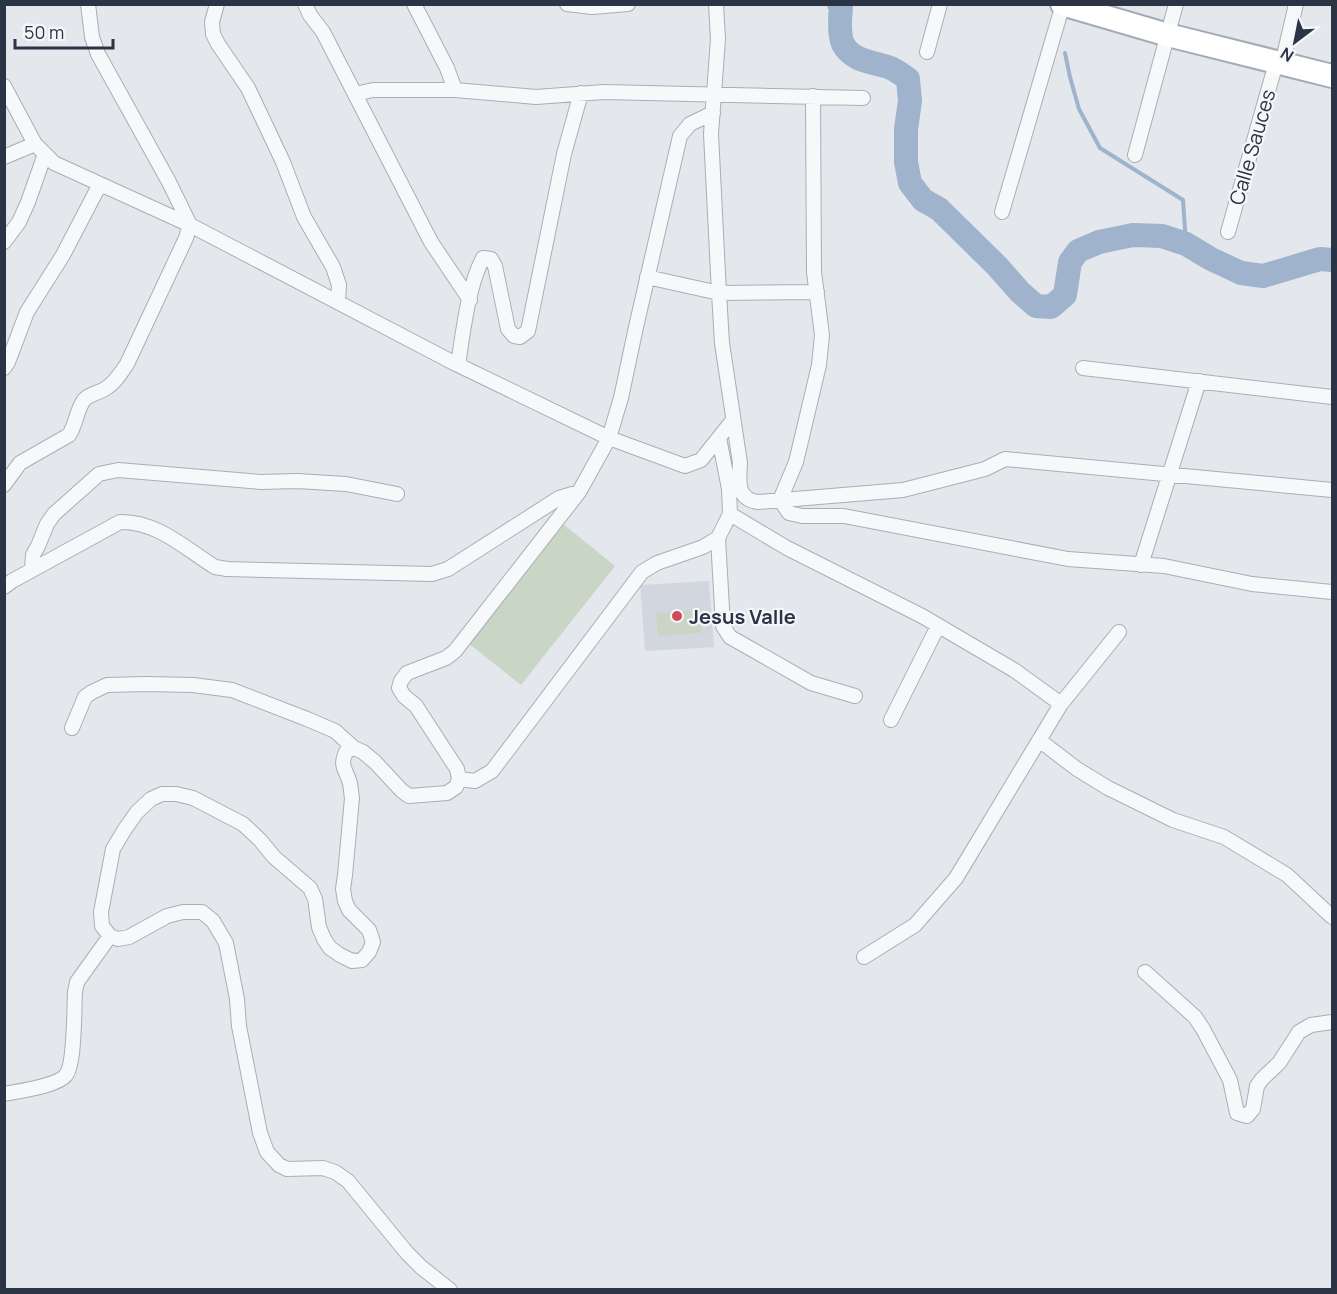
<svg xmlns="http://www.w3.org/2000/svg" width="1337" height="1294" font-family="Manrope,sans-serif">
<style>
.built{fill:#d2d6de}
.green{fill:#c9d6c5}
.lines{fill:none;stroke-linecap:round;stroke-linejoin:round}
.stream{stroke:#9fb4cc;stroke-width:4}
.river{stroke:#9fb4cc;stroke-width:24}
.minor-casing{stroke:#a9aeb7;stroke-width:16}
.primary-casing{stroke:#a3abb8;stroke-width:26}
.minor{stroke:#f7f8fa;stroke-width:14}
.primary{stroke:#fff;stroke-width:22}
.poi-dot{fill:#d1495b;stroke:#f4f6f9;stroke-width:2}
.labels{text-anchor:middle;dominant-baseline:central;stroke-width:4.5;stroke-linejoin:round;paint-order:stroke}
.street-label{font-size:20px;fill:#2b3445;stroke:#f4f6f9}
.poi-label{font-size:20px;font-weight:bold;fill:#2b3445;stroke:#f4f6f9;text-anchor:start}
</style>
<rect width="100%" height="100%" fill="#e4e7ec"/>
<path class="built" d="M709 581 714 647 645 651 640 585Z"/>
<path class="green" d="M552 515 615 566 521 685 458 635Z
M699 610 701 633 658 636 656 613Z"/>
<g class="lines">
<path class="stream" d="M1065 53 1070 77 1079 109 1100 148 1183 200 1186 244"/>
<path class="river" d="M839 4 841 7C840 17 839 35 843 44 852 61 872 62 888 67 895 69 902 75 908 79L910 101 906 129V162L910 183 923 200 939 209 997 266 1020 292 1036 306 1051 307 1065 295 1070 262 1078 251 1099 242 1133 235 1162 236 1186 244 1211 259 1241 273 1263 276 1320 259 1332 260"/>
<g class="minor-casing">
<path id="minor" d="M88 4 92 37 98 54 169 182 190 225 454 363 609 438 685 466 701 460 733 420
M217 4 212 22 213 34 218 44 248 88 283 162 304 217 333 267 339 285 338 302
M305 4 310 15 323 32 431 242 470 300
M414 4 447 68 455 90
M567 4 592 7 628 4
M716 4 718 39 711 134 719 293 722 343 740 463C739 481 736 499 758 502L903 490 985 469 1005 459 1332 490
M927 52 940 4
M1282 64 1296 4
M4 86 35 144 54 163 190 225 186 238 127 364C120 374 115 383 105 389 98 393 89 394 84 400 76 411 76 425 69 435L20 463 4 485
M355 94 373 90H455L536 97 604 92 863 98
M813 96 814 272 822 335 819 365 796 462 780 500 789 513 802 516H844L1068 559 1164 566 1252 584 1332 592
M1135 155 1176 4
M4 157 35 144
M1002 212 1063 4
M1228 232 1276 63
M4 242 19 222 28 202 45 154
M647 277 719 293 817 292
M458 365C463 333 468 286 483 258L491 259 495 266 508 329 514 336 520 337 528 331 564 154 581 93
M4 368 8 362 27 312 63 255 100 184
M1083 368 1332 397
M730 514 787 548 922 616 1014 670 1061 704
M718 538 723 626 730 637 811 683 855 696
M1141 565 1199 381
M32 570 33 555 38 546 47 524 54 514 99 474 118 470 261 482 297 481 346 484 397 494
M4 587 12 581 120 522C157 521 186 549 215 567L227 569 432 574 448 569 559 498 579 492
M891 720 938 626
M72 728 85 697 92 692 107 685 146 684 193 685 232 690 307 719 335 731 354 748
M1039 740 1077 769 1108 788 1173 820 1224 837 1287 875 1332 917
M459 779 475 781 492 771 642 572 657 563 703 547 718 538 730 514 729 489 719 438
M864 957 915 925 956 878 1061 704 1119 632
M1145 972 1195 1017 1203 1029 1230 1080 1237 1113 1247 1116 1253 1109 1257 1086 1262 1079 1279 1063 1299 1032 1311 1025 1332 1022
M4 1094C19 1091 58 1086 66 1075 75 1064 74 1008 75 992L77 982 110 936
M450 1290 421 1267 407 1253 348 1181 335 1172 323 1168 287 1169 279 1165 267 1152 260 1133 239 1026 237 999 226 943 213 921 202 912H183L167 916 129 937 118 939 110 936 102 926 101 912 113 849 125 829 137 812 151 799 162 794H176L193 798 243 824 260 840 274 857 310 888 315 899 319 927 324 939 330 948 340 955 352 961 362 960 369 952 373 942 369 930 349 910 345 901 343 889 345 875 352 798C351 793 351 788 350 783 345 767 339 766 347 750L354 748 363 752 375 762 402 791 409 796 447 793 456 787 459 779 457 769 416 706 404 696 399 688 401 681 407 673 446 658 455 651 579 492 609 438 621 398 636 327 680 136 690 124 713 113"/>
</g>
<g class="primary-casing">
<path id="primary" d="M1062 4 1168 35 1332 76"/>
</g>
<use href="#minor" class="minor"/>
<use href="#primary" class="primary"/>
</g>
<circle class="poi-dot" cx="677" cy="616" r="6"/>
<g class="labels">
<g class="street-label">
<text transform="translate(1252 147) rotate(-74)">Calle Sauces</text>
</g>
<g class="poi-label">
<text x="689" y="616">Jesus Valle</text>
</g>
</g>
<rect width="1337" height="1294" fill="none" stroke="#2b3445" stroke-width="12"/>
<g transform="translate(1295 42) rotate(212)" stroke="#f4f6f9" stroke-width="4.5" paint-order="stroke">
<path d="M0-4.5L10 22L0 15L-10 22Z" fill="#2b3445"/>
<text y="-9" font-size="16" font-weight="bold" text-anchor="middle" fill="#2b3445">N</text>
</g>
<path d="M15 39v9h98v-9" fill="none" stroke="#2b3445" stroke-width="3"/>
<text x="24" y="39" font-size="18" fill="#2b3445" stroke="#f4f6f9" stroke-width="4.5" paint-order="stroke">50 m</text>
</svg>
